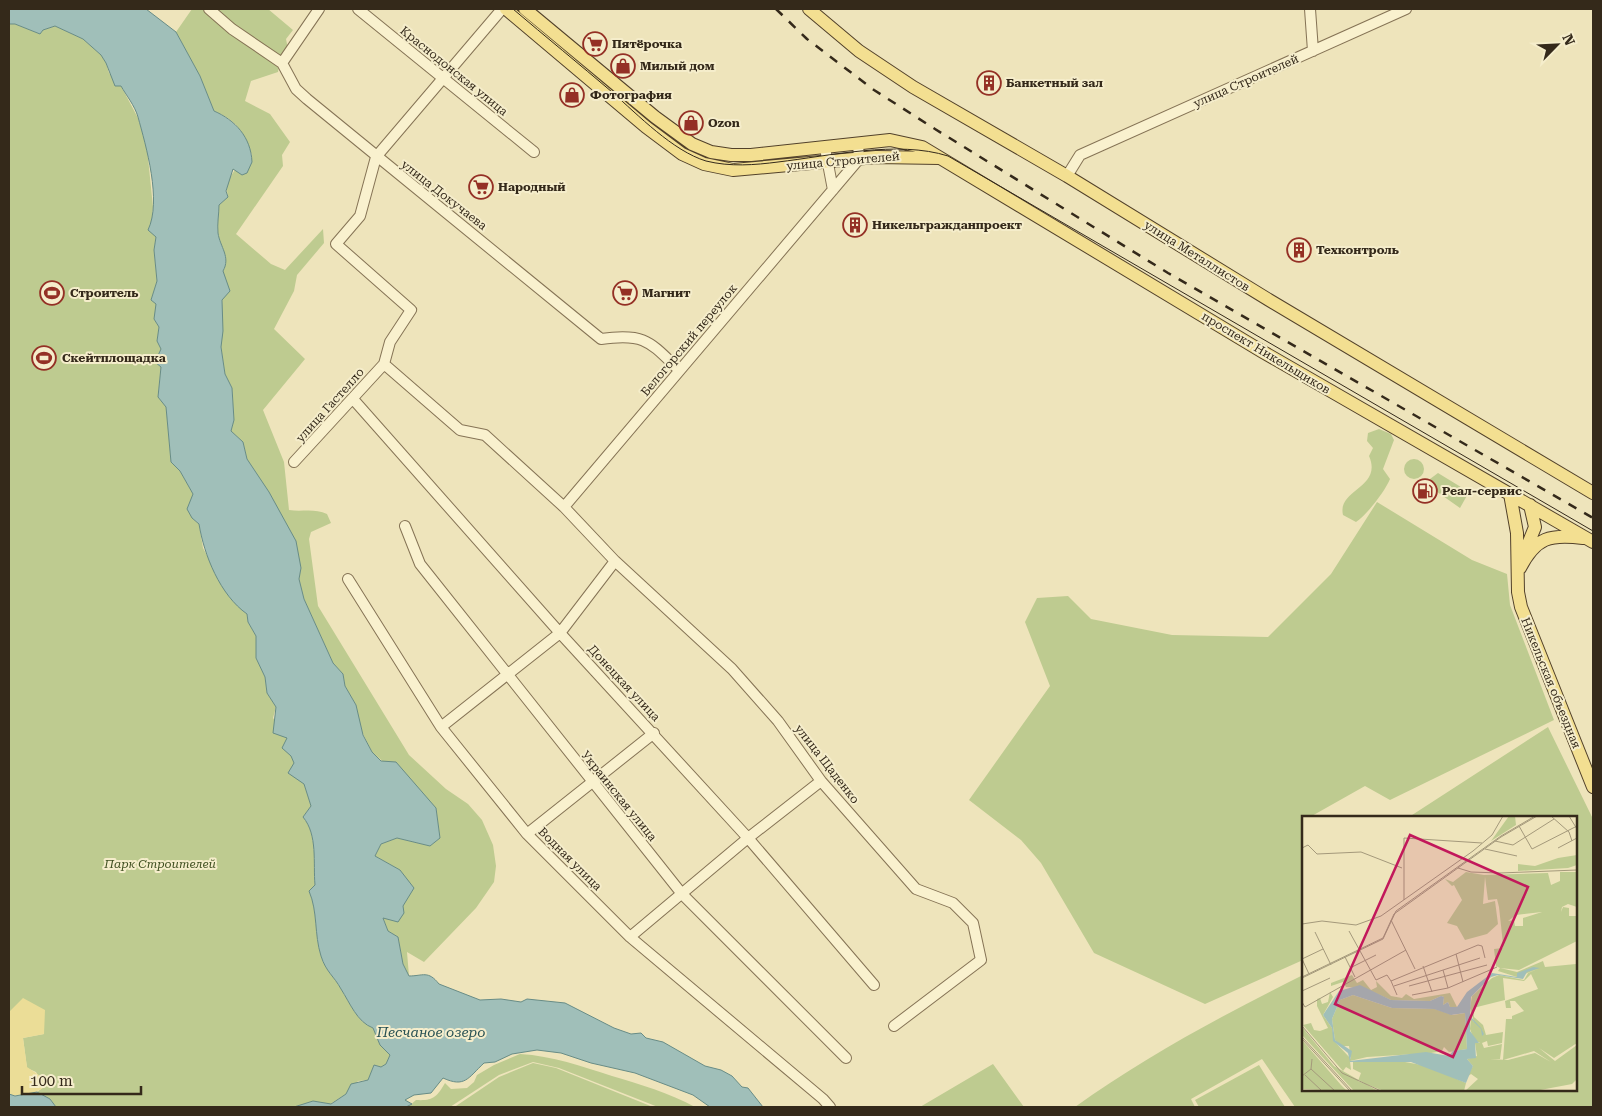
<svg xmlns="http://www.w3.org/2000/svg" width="1602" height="1116" font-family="'Roboto Serif',serif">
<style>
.green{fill:#becb90}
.sand{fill:#ebdd97}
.water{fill:#a0bfb9;stroke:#688c86}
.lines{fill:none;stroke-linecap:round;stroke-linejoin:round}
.minor-casing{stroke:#857355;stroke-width:12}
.major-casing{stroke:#52412a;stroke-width:14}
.minor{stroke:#f9f1ce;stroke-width:10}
.major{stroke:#f3df91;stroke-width:12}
.tram{stroke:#34291a;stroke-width:1}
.rail{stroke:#34291a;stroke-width:2.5;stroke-dasharray:9 9;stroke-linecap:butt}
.labels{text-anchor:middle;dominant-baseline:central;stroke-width:4;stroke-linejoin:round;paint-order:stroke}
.poi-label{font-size:12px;font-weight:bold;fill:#34291a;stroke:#f5edcb;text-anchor:start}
.street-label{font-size:12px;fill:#34291a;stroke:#f5edcb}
.park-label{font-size:12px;font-style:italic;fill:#405021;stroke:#f5edcb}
.water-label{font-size:14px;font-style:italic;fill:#295254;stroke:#f5edcb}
.inset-road{fill:none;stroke:#a4997b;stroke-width:1}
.view{fill:#c2185b;fill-opacity:0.15;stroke:#c2185b;stroke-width:2.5}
.inset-edge{fill:none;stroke:#34291a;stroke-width:2.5}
</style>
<rect width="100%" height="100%" fill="#eee4bb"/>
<path class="green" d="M192 9H268L293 30 286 39 288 49 280 57 278 72 251 81 245 101 270 114 290 142 282 155 283 166 236 234 271 264 285 270 323 229 324 243 297 275 294 291 274 329 305 359 263 410 284 462 289 510C302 512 315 508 327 514L331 523 311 532 309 539 318 606 409 755 446 789 468 804 482 820 493 845 496 866 494 882 476 908 424 962 407 952 409 976 403 964 398 937 388 931 383 917 403 906 400 870 375 856 381 844 397 838 430 846 440 838 436 808 372 752 359 726 356 705 345 686 343 674 333 663 304 599 299 579 301 567 269 492 247 459 243 442 231 431 234 420 232 388 225 374 221 347 223 271C231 257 219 247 218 233 217 224 219 214 219 205L228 197C223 178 238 166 252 155 243 132 238 121 214 111L200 76 176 32Z
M9 24H15L40 34 43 30 55 26 83 39 101 55 106 63 109 73 121 86 138 118 147 148 153 207 152 222 156 237 154 250 157 281 151 300 157 304 154 319 159 327 157 341 161 349 155 362 161 367 158 397 166 406 171 461 180 471 193 494 192 518 199 524 203 548 230 598 247 614 248 622 256 636V658L265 677 267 693 276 707 273 718 288 738 291 756 304 784 311 806 303 817C318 835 313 863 315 885L309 891C318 912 314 934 321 956 326 972 334 976 341 989 350 1003 357 1022 373 1028L380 1045 390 1055 386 1064 381 1067 374 1065 368 1080 358 1081 346 1094 330 1104 313 1101 294 1107H56L50 1099 37 1092 44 1087 36 1072 27 1068 23 1038 44 1034 9 1012Z
M1379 429 1391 434 1394 440 1383 469 1390 479C1385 491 1367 515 1356 522L1343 515C1337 489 1383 488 1369 456L1373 448 1367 441 1368 433Z
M1404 469a10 10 0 1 1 20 0a10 10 0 1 1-20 0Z
M1438 473 1469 492 1460 508 1433 489 1430 479Z
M1377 502 1472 560 1507 574 1510 605 1554 720 1390 800 1365 786 1310 817H1303V960L1205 1004 1094 953 1041 863 1021 840 969 800 1050 686 1025 622 1037 598 1068 596 1091 619 1172 635 1268 637 1331 574Z
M1548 727 1593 819V1107H1295L1262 1059 1191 1099 1195 1107H1075C1146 1056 1225 1014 1303 975V1090H1576V817H1409Z
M520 1054C553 1056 581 1066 612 1076 639 1084 670 1093 695 1107H658L559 1068 533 1062 499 1075 450 1107H408L416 1100C433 1101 437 1097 445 1083L451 1089 467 1088 474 1082 477 1075 494 1065Z
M533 1063 556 1068 653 1107 456 1106 499 1077Z
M993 1064 1024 1107H920Z
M1259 1065 1285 1107H1199L1195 1100Z"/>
<path class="sand" d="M23 998 45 1010 44 1034 23 1038 27 1067 43 1078 44 1087C36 1093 19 1098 9 1094V1012Z"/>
<path class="water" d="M9 9H146L176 32 200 76 214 111C235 120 251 137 252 162L247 173 242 175 233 169 226 191 228 197 219 205C219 214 217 224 218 233 220 247 231 257 223 271L230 291 222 300 223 331 221 347 225 374 232 388 234 420 231 431 243 442 247 459 269 492 296 541 301 568 299 579 304 599 333 663 343 674 345 686 356 705 363 735 372 752 381 761 396 762 436 808 440 838 430 846 397 838 381 844 375 856 400 870 414 888 403 906 404 913 398 922 383 918 388 931 398 937 403 964 409 976C423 976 428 970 439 984L480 1000 501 999 521 1002 527 999 565 1003 614 1028 631 1034 641 1033 646 1038 663 1042 705 1066 721 1070 732 1076 742 1087 748 1088 763 1107H710L693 1095 635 1073 591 1063 561 1053 537 1050 512 1054 495 1062 484 1063C468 1078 465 1088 443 1078L431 1093 414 1095 405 1100 412 1104 406 1107H294L313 1101 331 1104 346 1094 351 1084 368 1080 374 1065 381 1067 386 1064 390 1055 380 1045 373 1028C357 1022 350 1003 341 989 334 976 326 972 321 956 314 934 318 912 309 891L315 885C313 863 318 835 303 817L311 806 304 784 288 773 294 763 291 756 282 748 287 738 273 733 276 707 267 693 265 677 256 658V636L248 622 247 614C220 595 204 555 199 524L192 518 187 509 193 494 180 471 171 462 166 407 158 397 161 367 155 362 161 349 157 341 159 327 154 319 156 304 151 300 157 281 154 250 156 237 148 230C162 201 146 146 138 117 135 106 126 95 121 86H115L106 63 101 55 83 39 55 26 43 30 40 34 15 24H9Z
M37 1092 50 1099 56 1107H9V1094L15 1096Z"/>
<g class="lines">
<g class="minor-casing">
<path id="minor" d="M209 9 232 29 282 63 296 89 307 99 601 339C645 333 649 341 679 370
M358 9 534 152
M502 9 376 157 360 216 336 244 411 310 390 342 384 364 460 430 485 435 564 507 615 561 732 669 778 721 821 781 916 889 953 903 973 923 981 960 894 1026
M1310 9 1313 51
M282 63 319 9
M825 148 833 190
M1067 176 1080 155 1406 9
M353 399 560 633 748 838 874 985
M294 462 384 364
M564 507 859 159 858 144
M405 526 420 564 682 894 846 1058
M348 579 441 727 527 834 630 937 823 1099 830 1107
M441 727 560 633 615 561
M527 834 654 733
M630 937 748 838 821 781"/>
</g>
<g class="major-casing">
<path id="major" d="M506 9 646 127 682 154 704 164 733 170 876 157 940 158
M525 9 655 117 692 144 711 152 731 155H751L890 140 922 147 1263 352 1593 542
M809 9 859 51 913 87 1067 176 1269 300 1593 493
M1510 494 1517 533 1518 592 1521 607 1593 787
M1524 554 1535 527 1530 505
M1520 568C1536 537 1550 534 1583 538"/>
</g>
<use href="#minor" class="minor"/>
<use href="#major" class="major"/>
<path class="tram" d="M513 9C546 37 579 64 612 92 638 115 673 151 706 161 730 167 755 165 778 162 829 156 898 140 948 156L1593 531"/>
<path class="rail" d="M776 9 807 39 874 90 935 129 1168 273 1593 518"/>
</g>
<defs>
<g id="supermarket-ring" transform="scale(1.25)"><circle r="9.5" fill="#f5edcb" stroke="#943025" stroke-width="1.5"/><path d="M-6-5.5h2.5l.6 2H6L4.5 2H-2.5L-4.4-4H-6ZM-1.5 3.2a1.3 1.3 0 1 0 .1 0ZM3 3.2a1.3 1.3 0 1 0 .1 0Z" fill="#943025"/></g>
<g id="shop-ring" transform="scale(1.25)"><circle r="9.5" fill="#f5edcb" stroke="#943025" stroke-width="1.5"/><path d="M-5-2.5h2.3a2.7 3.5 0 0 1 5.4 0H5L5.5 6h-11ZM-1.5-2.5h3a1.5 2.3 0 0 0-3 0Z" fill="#943025"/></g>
<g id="building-ring" transform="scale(1.25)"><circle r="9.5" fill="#f5edcb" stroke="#943025" stroke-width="1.5"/><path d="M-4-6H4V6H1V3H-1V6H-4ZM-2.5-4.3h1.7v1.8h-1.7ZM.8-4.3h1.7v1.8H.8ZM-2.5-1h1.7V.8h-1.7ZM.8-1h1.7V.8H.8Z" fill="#943025"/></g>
<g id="stadium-ring" transform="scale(1.25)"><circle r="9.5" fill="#f5edcb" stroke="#943025" stroke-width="1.5"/><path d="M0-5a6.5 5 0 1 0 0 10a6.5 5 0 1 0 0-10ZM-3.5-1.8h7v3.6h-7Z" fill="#943025"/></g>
<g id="fuel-ring" transform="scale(1.25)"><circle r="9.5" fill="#f5edcb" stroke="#943025" stroke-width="1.5"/><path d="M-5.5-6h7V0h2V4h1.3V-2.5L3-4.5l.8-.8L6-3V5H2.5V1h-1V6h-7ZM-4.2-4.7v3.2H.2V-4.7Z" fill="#943025"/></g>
</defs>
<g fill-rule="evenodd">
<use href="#supermarket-ring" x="595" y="44"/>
<use href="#shop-ring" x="623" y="66"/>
<use href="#building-ring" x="989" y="83"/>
<use href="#shop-ring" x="572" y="95"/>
<use href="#shop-ring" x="691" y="123"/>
<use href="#supermarket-ring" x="481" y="187"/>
<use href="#building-ring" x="855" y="225"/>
<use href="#building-ring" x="1299" y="250"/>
<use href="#stadium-ring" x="52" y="293"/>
<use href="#supermarket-ring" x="625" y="293"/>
<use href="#stadium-ring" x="44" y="358"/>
<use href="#fuel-ring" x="1425" y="491"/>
</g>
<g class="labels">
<g class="poi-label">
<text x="612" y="44">Пятёрочка</text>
<text x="640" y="66">Милый дом</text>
<text x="1006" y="83">Банкетный зал</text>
<text x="590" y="95">Фотография</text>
<text x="708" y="123">Ozon</text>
<text x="498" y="187">Народный</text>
<text x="872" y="225">Никельгражданпроект</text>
<text x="1316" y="250">Техконтроль</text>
<text x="70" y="293">Строитель</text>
<text x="642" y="293">Магнит</text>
<text x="62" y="358">Скейтплощадка</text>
<text x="1442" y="491">Реал-сервис</text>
</g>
<g class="street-label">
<text transform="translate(454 71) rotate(39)">Краснодонская улица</text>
<text transform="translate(1246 81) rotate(-24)">улица Строителей</text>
<text transform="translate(843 161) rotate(-5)">улица Строителей</text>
<text transform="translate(444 195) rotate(38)">улица Докучаева</text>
<text transform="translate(1197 256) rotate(32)">улица Металлистов</text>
<text transform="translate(689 340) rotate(-50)">Белогорский переулок</text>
<text transform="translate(1266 353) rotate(31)">проспект Никельщиков</text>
<text transform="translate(330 405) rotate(-48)">улица Гастелло</text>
<text transform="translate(624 683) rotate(47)">Донецкая улица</text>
<text transform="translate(1551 683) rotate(68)">Никельская объездная</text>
<text transform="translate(827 764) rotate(52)">улица Щаденко</text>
<text transform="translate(619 796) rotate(51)">Украинская улица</text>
<text transform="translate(570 859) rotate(45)">Водная улица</text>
</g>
<g class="park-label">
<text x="160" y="864">Парк Строителей</text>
</g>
<g class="water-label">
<text x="431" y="1032">Песчаное озеро</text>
</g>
</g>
<g transform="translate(1302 816)">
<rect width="275" height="275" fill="#eee4bb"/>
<path d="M207 0H213L214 9 189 25ZM275 39V49L266 52 216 55V48L233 50 256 42ZM164 56 182 59 246 57 249 69 258 65V56H275V91L266 88 260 91 259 96 261 91 267 92V100H275V125L217 154 198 152 215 156 241 145 243 151 274 148 275 227 252 242 237 232 253 245 275 229V263L270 268 233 275H163L176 263 169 258 165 261 171 250 165 243 175 240 173 227H178L172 224 168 213 169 202 172 206 168 192 170 180 190 162 197 159 222 164 226 157 238 152 215 161 196 155 198 152 194 150 192 133 201 132V128L197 91 195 83 186 84 183 61 181 88 193 85 196 108 185 118 163 124 155 110 145 107 160 84 152 69 150 70 143 63 151 66ZM240 96 221 102V110H213L212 104 206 105 214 99ZM229 158 236 173 203 185 204 192H209L208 185H213L222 195 210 200V203H204L201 244 232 235 249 246 233 237 206 244 188 243H198L200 228 182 232 180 227 185 225 186 230 200 227 201 216 184 219 181 209 172 201 171 192 203 184 201 162 222 165ZM50 159 55 167 61 164 69 174 75 171 74 165 89 180 100 182 104 178 112 183 148 177 155 191H148L146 186 141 189 142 181 139 180 128 185 89 184 62 172 44 171 41 166 29 170V167ZM28 176 31 181 21 199 30 212 33 226 49 243 47 230H39L33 224 30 203 38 184 51 179 90 192 133 193 151 199 163 197 165 233 147 236 142 231 140 235 129 237 65 241 48 245 49 254 44 251 41 255 1 209 9 207 12 214 18 215 26 212 15 190V183L18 182 20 188 26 186ZM0 211 32 250 76 275H52L0 219ZM0 224 39 269 45 275 0 273ZM92 244 125 250 164 267 162 275H82L56 265 59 257 51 253V246Z" fill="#becb90" fill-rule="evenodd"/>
<path d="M231 151 238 152 225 156 221 163 196 159 189 161 169 181 168 200 179 212 182 218 180 220 179 213 168 202V215L177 227H173L174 242 165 243 171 250 164 267 109 246H48L46 237 31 225 30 212 21 199 37 175 58 169 89 184 128 185 139 180 142 181 141 189 146 186 148 191H155L165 176 190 157 215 161V157ZM51 179 90 192 132 193 149 199 163 197 165 233 151 235 147 240 124 236 48 245 50 235 33 224 30 203 38 184Z" fill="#a0bfb9" fill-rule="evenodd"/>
<path class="inset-road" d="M249 0 267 16 270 25M267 0 275 13M217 10 230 33 275 10M193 25 211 29 252 3M0 32 6 29 15 38 59 36 100 52M256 32 275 22M183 33 215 40M156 52 169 56 198 57 275 54M102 84V22L180 27M89 104 113 153M0 108 20 105 54 109 79 100 171 35 190 19 201 0M47 115 74 164 85 159 89 165 176 129 180 130 183 142M13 116 29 149M154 138 161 166M43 141 53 161M0 143 21 133M0 143 7 158M121 150 130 176M48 152 74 139M141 154 146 172M0 161 81 122 92 98 199 21 235 0M0 162 81 123 94 95 199 20 233 0M89 165 95 179M92 170 178 142M107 170 185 149M0 175 28 162M110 179 146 172 195 151M0 186 3 191 104 134M0 210 40 257 79 275M0 221 50 275M0 223 48 275M9 253 33 275M3 259 20 275M0 260 9 253 10 243"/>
<path class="view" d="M108 19 226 71 151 241 33 188Z"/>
<rect width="275" height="275" class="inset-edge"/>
</g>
<rect width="1602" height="1116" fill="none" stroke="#34291a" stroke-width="20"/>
<g transform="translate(1557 45) rotate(66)" stroke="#f5edcb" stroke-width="4" paint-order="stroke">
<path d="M0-4L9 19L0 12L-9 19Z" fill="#34291a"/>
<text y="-8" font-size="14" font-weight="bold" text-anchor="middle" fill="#34291a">N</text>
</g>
<path d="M22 1086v8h119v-8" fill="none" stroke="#34291a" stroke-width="2.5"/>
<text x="30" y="1086" font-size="15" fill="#34291a" stroke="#f5edcb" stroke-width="4" paint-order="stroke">100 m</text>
</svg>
